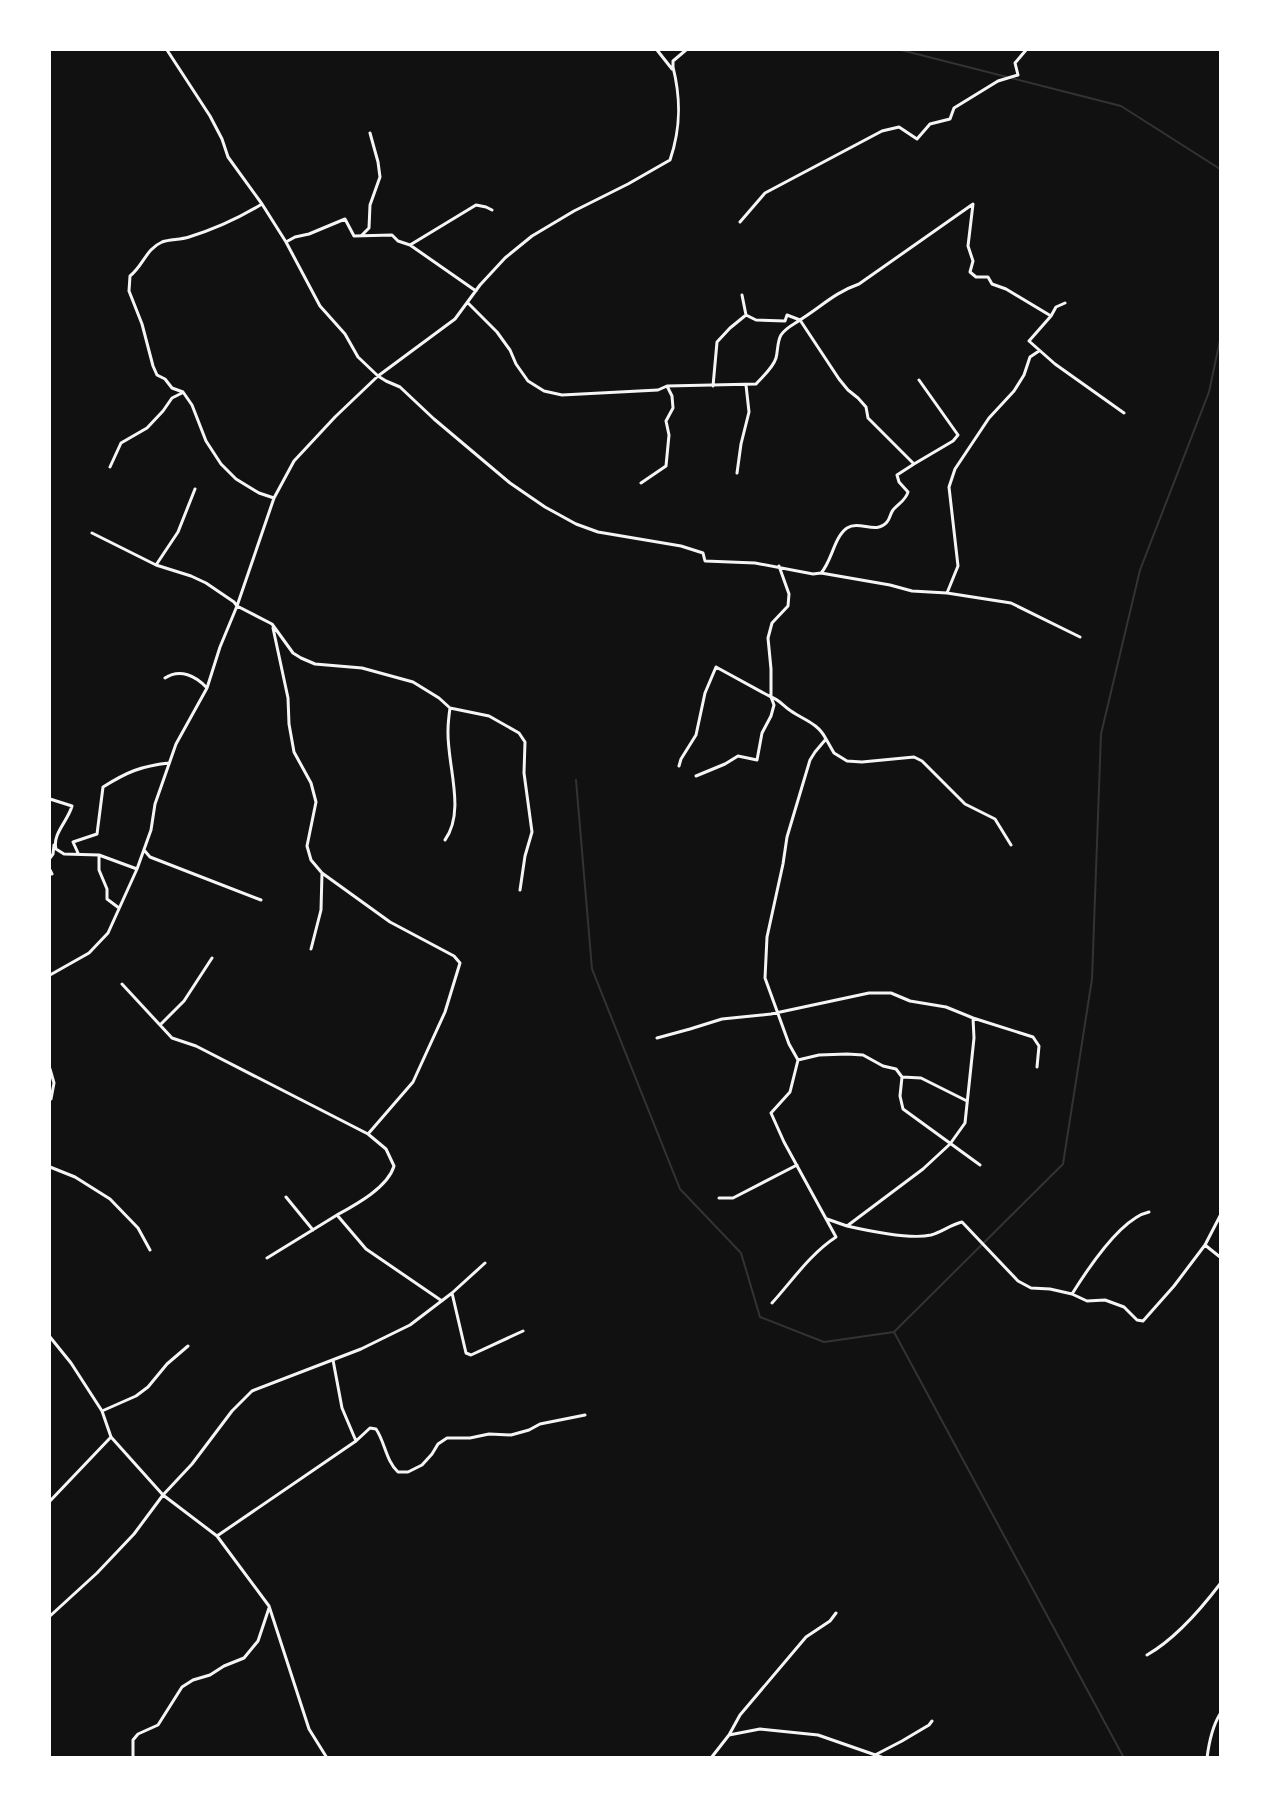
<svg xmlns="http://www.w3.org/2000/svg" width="1270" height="1807" font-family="'PT Sans',sans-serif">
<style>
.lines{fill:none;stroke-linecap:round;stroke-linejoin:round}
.stream{stroke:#333;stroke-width:2}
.minor{stroke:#f5f5f5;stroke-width:3}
</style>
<rect width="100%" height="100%" fill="#111"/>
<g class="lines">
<path class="stream" d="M901 50 1121 106 1220 169
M576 780 592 969 680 1189 741 1253 760 1317 824 1342 894 1332 1124 1758
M894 1332 1063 1164 1092 979 1101 734 1140 570 1209 392 1220 340"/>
<path class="minor" d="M167 50 210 116 222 139 228 157 262 204 286 242 320 306 345 334 358 357 378 376 386 381 400 387 434 419 510 483 545 507 576 524 598 532 681 546 703 553 705 561 755 563 813 574 821 573C832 561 834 537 847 528 860 520 876 535 887 522 890 519 890 514 893 510 899 503 906 500 908 492L899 482 897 475 914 464 868 418 866 407 858 398 848 390 839 379 800 320 787 315 785 321 756 320 746 315 730 328 717 342 713 386
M657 50 672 69
M262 204C239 218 215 229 189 237 180 240 170 239 162 242 146 249 143 266 130 276L129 291 142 324 153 366 157 375 165 379 172 388 183 392 192 405 206 441 221 464 236 479 259 493 274 498
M740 222 765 193 882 131 899 127 917 139 930 124 950 119 954 108 998 81 1018 75 1015 63 1026 50
M362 235 369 228 370 205 380 177 378 162 370 133
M286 242 295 237 309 234 345 219 354 236 392 235 398 241 410 245 476 291
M410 245 476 205 486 207 492 210
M742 295 746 315
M468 303 497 332 510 350 516 364 528 381 544 391 562 395 658 390 667 386 756 384C763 376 773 368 776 358 778 351 777 342 781 335 786 327 795 324 803 318 823 305 836 292 859 284L973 204 968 246 973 261 970 272 976 277H988L992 284 1006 289 1051 316 1056 307 1065 303
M1051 316 1029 341 1055 364 1124 413
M1039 351 1030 357 1024 375 1014 391 989 418 955 469 949 487 958 566 947 593 1011 603 1080 637
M914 464 953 441 958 435 919 380
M110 467 121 443 147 428 163 411 172 398 182 393
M737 473 741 444 749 412 746 385
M641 483 666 466 669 435 666 421 673 408 672 396 667 386
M92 533 156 565 191 576 206 583 234 602 237 606 272 624 293 653 301 658 315 664 362 668 413 682 439 698 450 708 489 716 519 733 525 742 524 773 532 832 525 856 520 890
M156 565 178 532 195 489
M821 573 890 585 912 591 947 593
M273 628 288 698 289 724 294 752 311 783 316 802 307 846 311 860 322 873 390 922 454 956 460 963 445 1012 413 1082 368 1134
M165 678C180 668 196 676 207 688
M826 739 834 753 847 761 862 762 914 757 922 761 965 804 995 819 1011 845
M679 766 681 759 696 735 705 693 716 667 771 697 774 705 771 716 762 733 757 760 738 756 725 764 696 776
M50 799 72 806C68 821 52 834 56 849L64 854 99 855 137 869 151 830 155 804 176 744 207 688 220 647 237 606 274 498 294 461 335 417 378 376 455 319 480 285 505 258 532 236 574 211 628 184 670 160C681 128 681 99 673 67V61L686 50
M445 840C466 811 447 765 448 731 448 723 449 715 450 708
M144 850 150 857 261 900
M78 853 73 842 97 834 103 787C127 772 141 766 169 763
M99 855V870L107 889V899L119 908
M50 858 53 854 54 845
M50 870 52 874
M311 949 321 910 322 873
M50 975 89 953 108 933 137 869
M122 984 172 1038 196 1046 368 1134 386 1149 394 1166C388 1187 357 1204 337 1215L366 1249 442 1301
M160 1025 184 1001 212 958
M657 1038 690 1029 722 1019 771 1014 869 993H891L910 1001 946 1007 973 1018 1033 1037 1039 1046 1037 1067
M798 1060 819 1055 847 1054 863 1055 883 1066 896 1069 902 1077 900 1096 903 1109 980 1165
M50 1069 54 1083 51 1099
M902 1077 921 1078 967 1101
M50 1167 75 1177 110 1199 138 1228 150 1250
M286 1197 313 1230
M719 1198H733L797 1165
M827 1219 847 1226 923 1169 950 1144 965 1123 974 1038 973 1018
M847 1226C869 1231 910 1240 931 1235 942 1232 950 1225 962 1222L1018 1281 1031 1288 1050 1289 1072 1294 1087 1301 1105 1300 1124 1307 1137 1320 1143 1321 1174 1286 1205 1245 1220 1257
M1205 1245 1220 1216
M267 1258 337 1215
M452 1293 466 1353 471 1355 523 1331
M1072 1294C1087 1270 1121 1218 1149 1212
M772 1303C792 1281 810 1254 836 1237L784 1142 771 1113 790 1092 798 1060 789 1044 765 978 767 937 783 864 787 837 810 760 815 752 826 739C818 723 804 720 791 711 783 706 780 700 771 697V669L768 638 772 623 788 606 789 594 779 566
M50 1337 71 1363 102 1411 111 1437 163 1495 217 1536 269 1606 309 1729 327 1758
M333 1360 342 1408 356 1441
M102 1411 136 1396 148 1387 167 1364 188 1346
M50 1501 111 1437
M217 1536 356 1441 370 1428 376 1429C385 1442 386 1461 398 1472H408L422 1465 432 1454 438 1444 447 1438H470L489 1434 511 1435 529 1430 540 1424 585 1415
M50 1616 97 1573 134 1534 163 1495 192 1464 232 1411 252 1391 361 1349 410 1325 452 1293 485 1263
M1147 1655C1175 1639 1201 1609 1220 1584
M729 1735 740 1715 806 1637 830 1621 836 1613
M875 1755 902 1741 929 1725 932 1721
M133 1758V1740L138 1734 158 1725 182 1687 193 1680 210 1675 224 1666 244 1658 258 1641 269 1608
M711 1758 729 1735 760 1729 818 1735 884 1758
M1207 1758C1209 1742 1212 1727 1220 1714"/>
</g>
<rect width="1270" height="1807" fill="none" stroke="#ffffff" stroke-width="102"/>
</svg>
